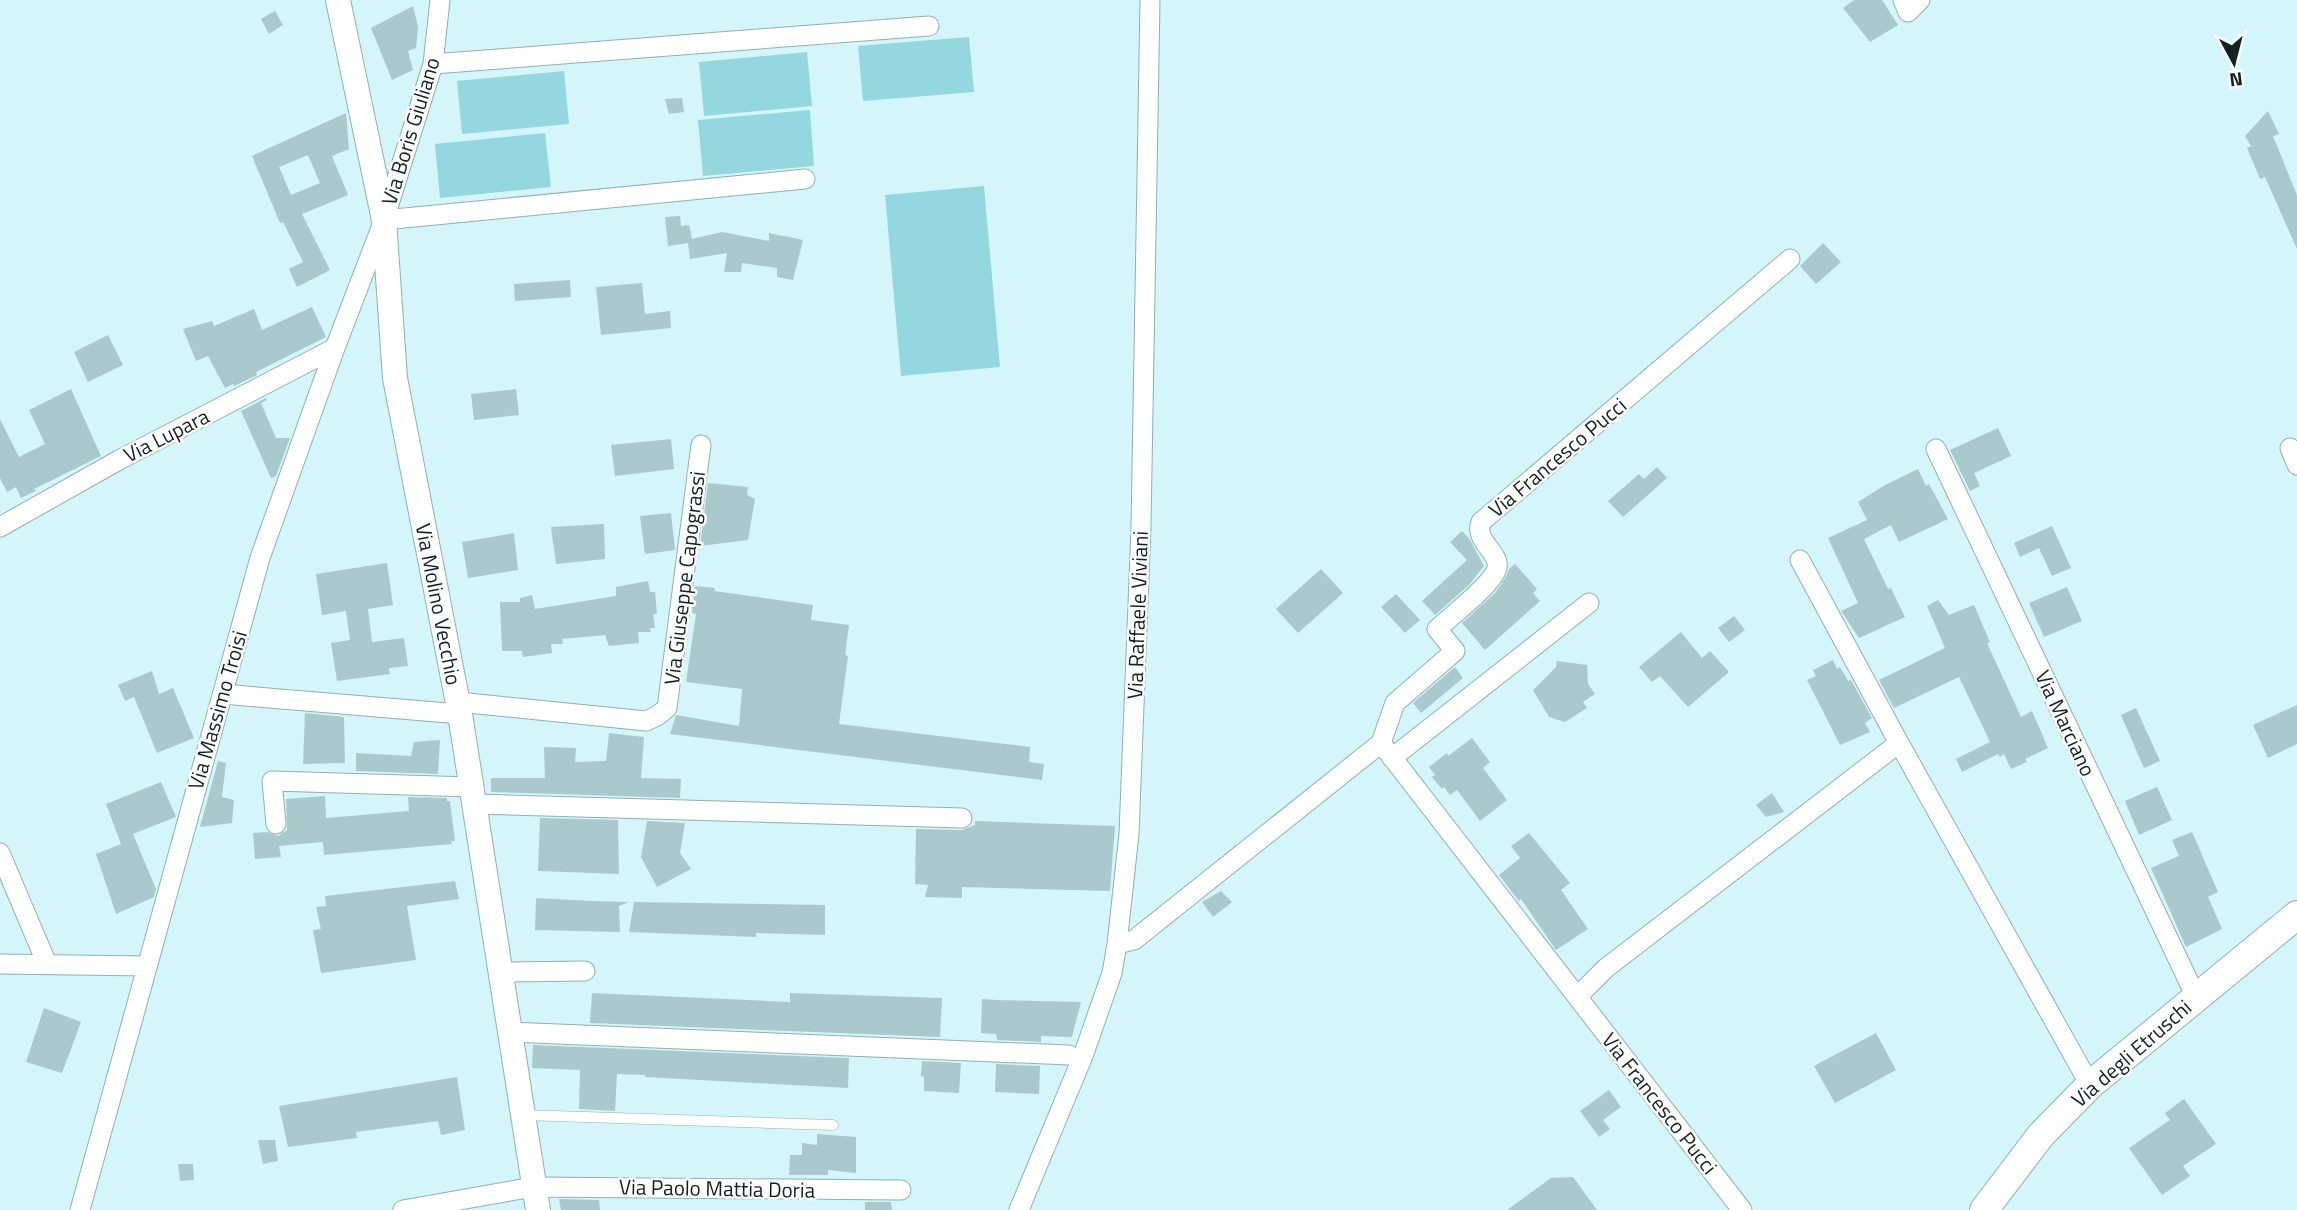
<svg xmlns="http://www.w3.org/2000/svg" width="2297" height="1210" font-family="'Titillium Web',sans-serif">
<style>
.green{fill:#94d7de}
.building{fill:#a9c9cd;fill-rule:evenodd}
.lines{fill:none;stroke-linecap:round;stroke-linejoin:round}
.service-casing{stroke:#90b0b3;stroke-width:11}
.minor-casing{stroke:#90b0b3;stroke-width:21}
.tertiary-casing{stroke:#90b0b3;stroke-width:26}
.secondary-casing{stroke:#90b0b3;stroke-width:30}
.service{stroke:#fff;stroke-width:10}
.minor{stroke:#fff;stroke-width:19}
.tertiary{stroke:#fff;stroke-width:24}
.secondary{stroke:#fff;stroke-width:28}
.labels{text-anchor:middle;dominant-baseline:central;stroke-width:5;stroke-linejoin:round;paint-order:stroke}
.street-label{font-size:21px;fill:#142122;stroke:#fff}
</style>
<rect width="100%" height="100%" fill="#d4f5f9"/>
<path class="green" d="M969 37 974 92 863 101 858 46Z
M807 52 812 106 704 116 699 62Z
M564 71 569 124 462 134 457 81Z
M810 110 814 166 703 176 698 120Z
M545 133 551 187 440 198 435 144Z
M984 186 1000 367 901 376 885 195Z"/>
<path class="building" d="M1854 0H1882L1898 25 1870 42 1843 8Z
M413 6 418 27 416 48 408 51 413 70 392 80 371 28Z
M275 11 283 25 269 34 261 19Z
M682 98 684 112 669 114 665 99Z
M2268 111 2279 134 2273 136 2297 195V249L2265 177 2260 179 2247 148 2251 146 2245 136Z
M346 113 349 149 332 156 348 195 302 214 330 270 297 287 289 269 303 262 283 222 280 223 252 156ZM308 155 320 183 291 195 279 167Z
M680 216 681 226 689 225 692 239 722 232 769 241V233L803 240 793 280 777 277V268L742 263 741 272H724L727 253 690 259 688 243 668 246 665 217Z
M1823 243 1841 262 1816 284 1800 266Z
M570 280 571 297 515 301 514 284Z
M642 283 645 314 670 311 671 328 601 335 596 287Z
M312 307 326 337 256 372 257 375 234 386 233 384 225 388 208 356 196 361 183 329 212 321 214 326 254 309 262 330Z
M108 335 123 365 88 382 74 352Z
M71 389 101 456 34 489 36 491 21 498 16 487 7 492 0 478V419L19 457 45 444 29 410Z
M516 389 519 415 474 420 471 394Z
M266 398 267 400 261 403 276 438H290L276 476 271 478 241 411Z
M1998 428 2011 456 1974 473 1980 486 1970 491 1950 450Z
M671 439 674 469 615 476 611 445Z
M1657 467 1667 478 1623 517 1608 501 1639 474 1644 479Z
M1918 469 1926 486 1929 484 1948 519 1899 542 1891 525 1864 539 1888 589 1891 588 1905 617 1859 638 1841 611 1858 603 1828 538 1867 520 1858 502 1885 485Z
M708 483 748 487 747 495 755 499 748 540 700 546Z
M671 513 675 550 645 554 640 516Z
M604 524 605 559 556 564 551 527Z
M2052 526 2071 568 2052 576 2039 548 2020 557 2014 543Z
M1462 531 1469 538 1484 566 1469 585 1435 615 1422 601 1467 560 1450 542Z
M514 533 518 570 468 578 462 542Z
M387 563 393 605 368 609 372 642 404 638 408 666 389 668 390 674 337 681 331 643 350 640 346 611 322 615 316 574Z
M1515 564 1537 589 1533 593 1540 601 1485 650 1462 623 1495 593 1506 577 1509 569Z
M1321 569 1343 593 1298 633 1276 609Z
M648 581 650 592H655L657 614H653L655 628H650L651 632H638L639 643 609 646 605 635 562 639 563 644H551L552 653 523 657 522 651H502L500 602H520V598L532 595 535 609 616 596V587Z
M695 586 715 588 714 591 813 605 811 620 849 625 845 655 848 656 839 724 1030 747 1029 762 1044 764 1042 780 670 734 676 715 739 726 742 689 686 682 696 614 692 613Z
M2067 587 2082 621 2044 637 2029 603Z
M1396 594 1420 620 1405 633 1381 607Z
M1938 600 1949 615 1974 605 1990 642 1987 643 2021 717 2032 711 2048 748 2025 759 2027 762 2011 769 2004 754 2000 757 1998 754 1962 772 1956 759 1990 742 1959 677 1894 708 1879 680 1945 648 1927 606Z
M1734 616 1745 630 1729 642 1718 628Z
M1681 632 1702 658 1710 651 1729 672 1688 707 1660 676 1652 682 1639 667Z
M1833 660 1837 669 1840 667 1848 681 1851 680 1872 718 1865 723 1870 732 1840 745 1807 680 1816 676 1813 670Z
M1557 661 1587 665 1588 684 1595 694 1583 702 1587 708 1565 722 1549 717 1533 690 1556 667Z
M1455 667 1463 678 1421 713 1413 703Z
M152 671 159 694 173 688 194 738 157 753 134 697 125 701 118 685Z
M2297 705V744L2268 758 2253 725Z
M2136 708 2160 761 2144 768 2121 715Z
M305 713 344 717 345 763 303 764Z
M609 733 644 737 641 778 681 779 680 798 491 792V778H545L544 747 576 748 575 762 606 761Z
M1472 738 1490 762 1483 768 1507 800 1480 821 1457 790 1450 795 1444 787 1442 789 1432 777 1435 775 1429 767 1447 753 1448 756Z
M440 740 438 774 356 771V753L411 756 414 742Z
M218 761 226 763 222 797 234 800 232 823 200 827Z
M161 782 176 817 133 834 156 889 154 897 116 914 96 854 121 844 106 804Z
M2157 787 2172 820 2139 835 2125 801Z
M1772 793 1784 812 1766 817 1756 805Z
M325 796 326 818 409 811 408 797 447 798V801H450L455 841H451L452 844 324 855 323 842 279 846 281 857 255 859 253 833 267 832 278 836 287 830 286 799Z
M540 818 618 820 619 874 538 871Z
M647 821 685 823 680 853 691 869 657 887 641 857Z
M975 821 1115 826 1110 891 962 887V898L925 897 928 885 915 884 916 829 962 830 975 825Z
M2192 832 2218 892 2208 897 2222 929 2186 947 2151 868 2179 856 2172 840Z
M1529 833 1570 883 1561 890 1588 929 1556 950 1521 899 1519 901 1499 875 1520 858 1511 846Z
M455 881 459 899 407 906 416 960 321 973 313 930 321 929 316 907 326 906 325 896Z
M1221 891 1232 902 1213 917 1202 902Z
M536 898 593 901 629 902 619 906 620 932 535 930Z
M634 902 825 905V935L756 933V937L629 932Z
M592 993 790 1002V993L942 998 940 1037 590 1023Z
M982 999 997 1000 1081 1002 1072 1037 1041 1036V1042L997 1040 996 1034 981 1033Z
M44 1008 81 1022 62 1073 26 1062Z
M1876 1033 1896 1070 1835 1103 1814 1066Z
M533 1045 849 1058 848 1088 645 1077V1075L617 1074 615 1111 579 1109 580 1070 532 1068Z
M922 1061 961 1063 959 1093 924 1091V1077L921 1076Z
M996 1064 1040 1066 1039 1094 995 1092Z
M457 1077 465 1130 441 1135 438 1121 356 1132 357 1138 288 1147 279 1106Z
M1609 1090 1621 1107 1603 1120 1610 1129 1599 1137 1580 1111Z
M2184 1099 2216 1144 2183 1166 2190 1176 2162 1195 2129 1148 2170 1120 2165 1113Z
M817 1134 856 1137V1173L828 1170V1175H789L790 1155H802V1143L817 1145Z
M258 1140H275L278 1161 263 1164Z
M178 1164H193L194 1180 180 1181Z
M1573 1177 1597 1210H1507L1551 1178Z
M559 1199 599 1200 600 1210H561Z
M865 1202H891L892 1210H865Z"/>
<g class="lines">
<g class="service-casing">
<path id="service" d="M523 1115 833 1125"/>
</g>
<g class="minor-casing">
<path id="minor" d="M1903 0 1908 12 1920 0
M433 64 929 26
M384 220 805 179
M2290 448 2297 465
M1936 449 2196 997
M0 527 119 460 335 348
M1800 560 1899 743 2090 1085
M234 695 460 714
M458 702 646 721 657 716 667 708 701 445
M1381 743 1395 703 1455 651 1437 629C1451 616 1488 588 1496 571 1504 554 1473 542 1481 522L1790 259
M1392 758 1589 603
M474 804 962 818
M276 824 272 781 472 787
M0 853 47 964
M1117 944 1134 940 1381 743 1742 1210
M0 964 147 966
M500 972 585 971
M1578 996 1606 968 1899 743
M509 1032 1069 1055
M80 1210 260 558 335 348 384 220 433 64 440 0
M403 1210 533 1187 901 1190
M1019 1210 1083 1056 1112 973 1117 944 1129 834 1141 527 1150 0"/>
</g>
<g class="tertiary-casing">
<path id="tertiary" d="M338 0 384 220 395 378 460 714 538 1210"/>
</g>
<g class="secondary-casing">
<path id="secondary" d="M1984 1210 2041 1135 2090 1085 2297 915"/>
</g>
<use href="#service" class="service"/>
<use href="#minor" class="minor"/>
<use href="#tertiary" class="tertiary"/>
<use href="#secondary" class="secondary"/>
</g>
<g class="labels">
<g class="street-label">
<text transform="translate(410 131) rotate(-73)">Via Boris Giuliano</text>
<text transform="translate(166 435) rotate(-27)">Via Lupara</text>
<text transform="translate(1557 457) rotate(-40)">Via Francesco Pucci</text>
<text transform="translate(684 578) rotate(-83)">Via Giuseppe Capograssi</text>
<text transform="translate(439 604) rotate(79)">Via Molino Vecchio</text>
<text transform="translate(1137 615) rotate(-88)">Via Raffaele Viviani</text>
<text transform="translate(217 710) rotate(-74)">Via Massimo Troisi</text>
<text transform="translate(2066 723) rotate(65)">Via Marciano</text>
<text transform="translate(2131 1053) rotate(-41)">Via degli Etruschi</text>
<text transform="translate(1660 1103) rotate(52)">Via Francesco Pucci</text>
<text transform="translate(717 1188) rotate(1)">Via Paolo Mattia Doria</text>
</g>
</g>
<g transform="translate(2234 63) rotate(173)" stroke="#ffffff" stroke-width="5" paint-order="stroke">
<path d="M0-5L12 26L0 18L-12 26Z" fill="#142122"/>
<text y="-10" font-size="19" font-weight="bold" text-anchor="middle" fill="#142122">N</text>
</g>
</svg>
